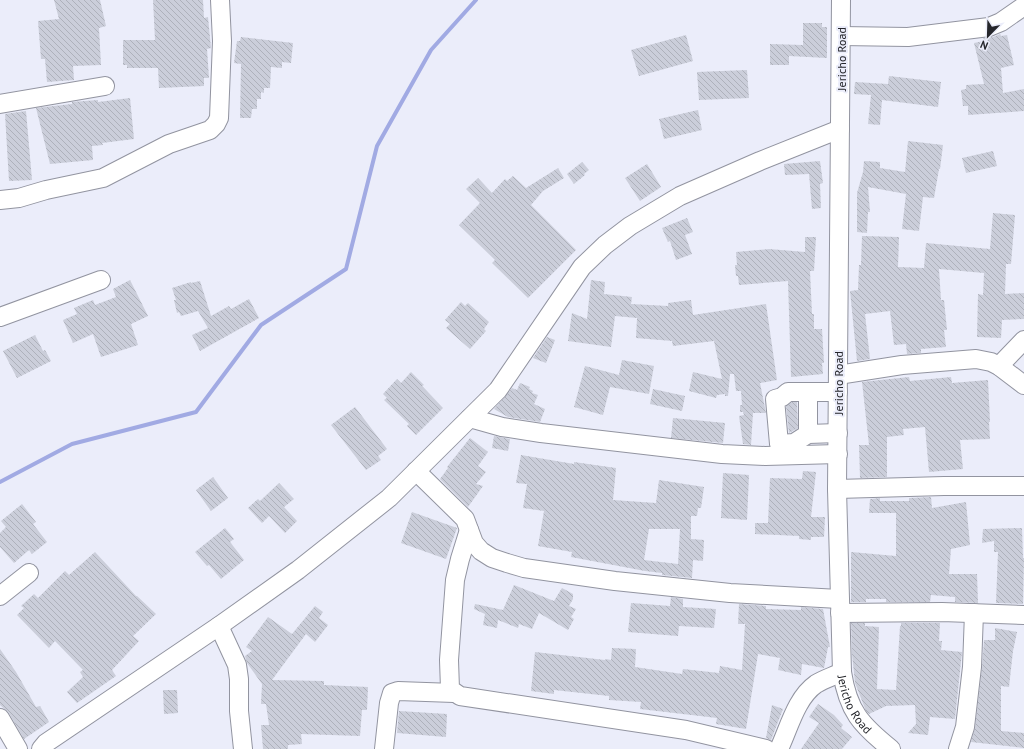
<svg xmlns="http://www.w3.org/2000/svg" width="1024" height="749" font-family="'PT Sans',sans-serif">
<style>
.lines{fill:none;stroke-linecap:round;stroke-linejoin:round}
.stream{stroke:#a1aae3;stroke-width:4}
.building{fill:url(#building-back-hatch);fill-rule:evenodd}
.minor-casing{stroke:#9294a0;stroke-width:20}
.minor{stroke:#fff;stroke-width:18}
.labels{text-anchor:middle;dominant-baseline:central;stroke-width:4;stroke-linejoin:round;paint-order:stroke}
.street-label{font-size:12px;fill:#25262b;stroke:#ebedfa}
</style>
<defs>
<pattern id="building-back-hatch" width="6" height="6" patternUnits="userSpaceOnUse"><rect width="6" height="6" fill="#cbceda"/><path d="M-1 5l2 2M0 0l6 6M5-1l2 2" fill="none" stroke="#aeb1bb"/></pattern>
</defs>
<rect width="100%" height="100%" fill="#ebedfa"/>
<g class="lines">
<path class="stream" d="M0 482 72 444 196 412 261 325 346 269 377 146 431 50 476 0"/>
</g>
<path class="building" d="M54 0H100L106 26 99 28 101 65 73 66 74 80 47 82 45 59H41L38 21 59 19Z
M153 0H203L204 18 208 17 211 48 207 49 209 78H204V86L159 88 158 68H127V65H123V40H155Z
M803 23H822V27H827V58L789 56V65H770V44L803 45Z
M1000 34 1001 36 1007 35 1014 65 1001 68 1003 93 1024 89V111L968 115V106H963L961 90 966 89V85L984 84 974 43 984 41 983 38 993 37Z
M686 35 693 61 639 76 631 50Z
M241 37 293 43 291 63 282 62V68L271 67 270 88H264V93L261 92V99H257V109H252L251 118H240L241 64 234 63 237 41H240Z
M747 70 749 98 699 100 697 72Z
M889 76 941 82 938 107 882 100 880 125 868 124 871 95 854 94 855 82 888 84Z
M130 98 134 139 102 143 103 145 92 146 93 160 50 164 36 108 72 104V102L98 100V102Z
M698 110 702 130 664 139 659 119Z
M26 111 32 180 9 181 5 114Z
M908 141 943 145 940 169H939L934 198 923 197 919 231 902 229 906 194 868 187 870 212H868L867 233 857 232V193L863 172 864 161 880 162V168L905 172Z
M993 151 997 166 966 173 962 158Z
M820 161 823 183 820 184 821 208 812 209 809 174 785 175 784 164Z
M582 162 589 170 584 174 585 175 574 184 567 174Z
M647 164 661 187 640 201 625 178Z
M558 168 564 178 543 191 531 205 576 250 528 298 492 263 495 260 459 225 480 203 466 189 478 178 492 193 505 179 507 181 513 176 526 188Z
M993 213 1015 215 1011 264H1006L1005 294 1024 293V319L1002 320 1001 338 977 337 978 294 983 295 984 273 939 269 941 300H944L947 330H944L946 347 921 349V353L907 354 906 344 894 345 890 311 865 314 870 359 857 361 850 291 858 290 859 265H861L862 236 899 237 898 267 924 268 926 243 990 249Z
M687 218 693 232 685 235 692 254 676 260 670 241 668 242 662 228Z
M805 237H816L814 271H810L812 314H814V329H822L824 363H822L823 374 791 377 788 281 739 285 738 276H736L735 265H737L736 252 769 249 805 252Z
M130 280 148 316 131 324 138 345 101 357 93 334 73 343 63 320 77 314 74 308 93 300 95 305 116 297 113 289Z
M591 280 605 282 604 294 632 297 631 304 668 306V303L691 300 693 315 766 304 777 380 760 383 766 413H753L751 445 743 444 739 416 744 415 743 412H740V405H742L741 391H736L734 374H730L728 396H725V394L717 395 716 398 689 391 693 372 722 379 714 341 673 346 672 341 636 338 637 318 615 316 611 347 568 341 572 313 587 319Z
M200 281 211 316 229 306 231 309 249 299 259 318 200 351 192 335 208 328 198 311 181 316 179 312 177 313 174 300H176L172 288 191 282V283Z
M461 302 465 306 468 303 489 322 484 329 486 331 470 349 446 328 450 324 445 320Z
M35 335 43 351 45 350 51 361 17 378 3 351Z
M547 337 555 340 546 363 533 358Z
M622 360 654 366 649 394 610 387 603 415 574 407 585 366 619 375Z
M411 372 424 385 422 386 443 408 416 435 407 426 409 424 384 400 387 398 383 394 397 379 401 383Z
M909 377 910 381 951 377 952 383 988 380 990 422H989L990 439 960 440 963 469 929 472 925 427 903 429 904 435 887 437V477L860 478 859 445H869L862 382Z
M520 383 530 387 529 389 533 391 532 393 538 395 534 404 545 409 540 422 508 417 494 409 505 397 512 388 517 390Z
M653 389 685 396 682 411 650 404Z
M792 402H797L798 428 789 433 786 406Z
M355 407 387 449 378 456 381 460 366 470 331 425Z
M673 418 725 423 723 443 671 438Z
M494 436 510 439 508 451 492 448Z
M470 438 488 452 478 466 486 472 476 484 483 486 468 507 440 479 448 468 447 467Z
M521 455 574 464V462L616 468 613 500 656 503 659 480 704 487 701 508H698L697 516H691V539L704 540 703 561 693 560 692 578 662 575V573L645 571 571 557 572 552 538 546 544 511 523 508 527 484 516 483ZM649 529H680L678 564 644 560Z
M803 471 816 472 811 517H825L824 537H811V540L799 539V536L755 534V523H768L770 478 802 479Z
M723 473 749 475 747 520 721 518Z
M213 477 228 498 211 511 196 490Z
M279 483 294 499 284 507 297 521 285 533 269 516 262 523 248 508 258 499 260 501Z
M931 497 932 508 966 502 970 545 951 549 949 574H977L978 603 955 602V597L931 595 930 602H886V599H866V602H851V552L896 556V513H869L870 499 880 498V501H909V498Z
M22 504 36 522 33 524 47 542 32 554 29 550 14 563 0 547V533L6 527 1 521Z
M412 512 457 528 446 559 401 543Z
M225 528 234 539 230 542 244 560 221 579 209 565 207 566 195 552Z
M1022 528 1023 558H1024L1023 604 996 603 998 552H994V541L982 543 983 529Z
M95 552 136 596H137L156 614 133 636 139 641 112 670 116 676 77 703 67 692 83 677 80 672 83 670 55 641 49 648 17 615 24 608 21 606 34 594 38 598 65 571 69 575Z
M514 585 554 601 562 588 573 594V599L569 606 576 609 571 617 574 619 568 630 539 613 532 629 519 624 518 628 498 620 497 628 483 625 485 614 474 609 475 604 503 610Z
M671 597 683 599V607L716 609 714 628 679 626 678 636 628 632 631 603 670 606Z
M739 604 766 606V609L801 610V607L823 609 830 647H828L824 668 802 664 801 675 778 670 780 658 758 654 746 729 716 724 717 718 640 709 641 702 609 700V696L554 690V694L531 691 535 652 605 660 606 659 611 660 612 648 636 649 635 667 682 674 683 669 719 673 720 666 742 670 745 624H738Z
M315 606 323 612 319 618 328 625 315 642 306 634 272 680 324 681V685L368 687 367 710H362L360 736 301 734 302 744 288 745V749H263L261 725H269L266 704H261L262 684 247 663 245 656 252 651 246 647 268 617 292 634Z
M851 623H865V626L879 627 877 689 896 690 900 626H901V623H940L939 641H942L941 650 962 652 955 719 930 717 928 735 908 733 916 724 915 705 886 706 869 714 866 711 855 683 852 654Z
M995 628 1017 632 1013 651 1009 687 1001 686V731L1024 733V748L971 742 975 728 982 668 984 640H995Z
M0 649 16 672 36 707 40 706 49 722 24 739 9 713 0 705Z
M163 690H177L178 713 164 714Z
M818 704 834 715 843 725 841 728 852 737 842 749H801L819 723 809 717Z
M772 705 783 709 771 740 766 738Z
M399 711 447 714 446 737 397 733Z"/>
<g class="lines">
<g class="minor-casing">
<g id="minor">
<path id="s1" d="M841 0 837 489 842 672C848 711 861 725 891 749"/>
<path d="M841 36 908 37 989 27 1001 22 1024 6"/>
<path d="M0 104 105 86"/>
<path d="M0 200 19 198 46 190 103 178 169 144 210 130 216 124 219 118 222 41 220 0"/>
<path d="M0 317 101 280"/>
<path d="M999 366 1024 340"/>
<path d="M838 375 902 365 976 359 991 362 999 366 1024 385"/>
<path d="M808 392V434"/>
<path d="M470 418 502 427 541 433 722 454 765 456 838 454"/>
<path d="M838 433 808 434 794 443 779 444 775 399 782 397 788 392H838"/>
<path d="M416 471 465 519 474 543 481 551 492 558 507 563 524 568 615 581 730 593 839 599"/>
<path d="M837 489 944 486H1024"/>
<path d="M469 530 460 559 455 580 449 660 450 689 460 696 686 730 766 749"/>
<path d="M0 596 29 573"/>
<path d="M840 613 942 612 1024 615"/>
<path d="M219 626 237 665 239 679V711L243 749"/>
<path d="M0 718 18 749"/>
<path d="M41 749 46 743 219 626 298 570 389 498 498 390 582 267 605 245 630 226 680 196 760 161 840 129"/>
<path d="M384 749 389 703 392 693 398 691 454 693"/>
<path d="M779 749C789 728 796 698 816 684 824 679 834 676 842 672"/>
<path d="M958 749 965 727 972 667 974 613"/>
</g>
</g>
<use href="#minor" class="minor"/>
</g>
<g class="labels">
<g class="street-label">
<text transform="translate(841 59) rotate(-90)">Jericho Road</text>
<text transform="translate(838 383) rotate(-90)">Jericho Road</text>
<text stroke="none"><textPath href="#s1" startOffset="707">Jericho Road</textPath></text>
</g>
</g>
<g transform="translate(988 36) rotate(203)" stroke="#ebedfa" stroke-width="3" paint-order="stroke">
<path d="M0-3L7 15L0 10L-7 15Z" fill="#25262b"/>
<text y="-6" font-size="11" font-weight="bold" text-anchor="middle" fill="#25262b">N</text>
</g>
</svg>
